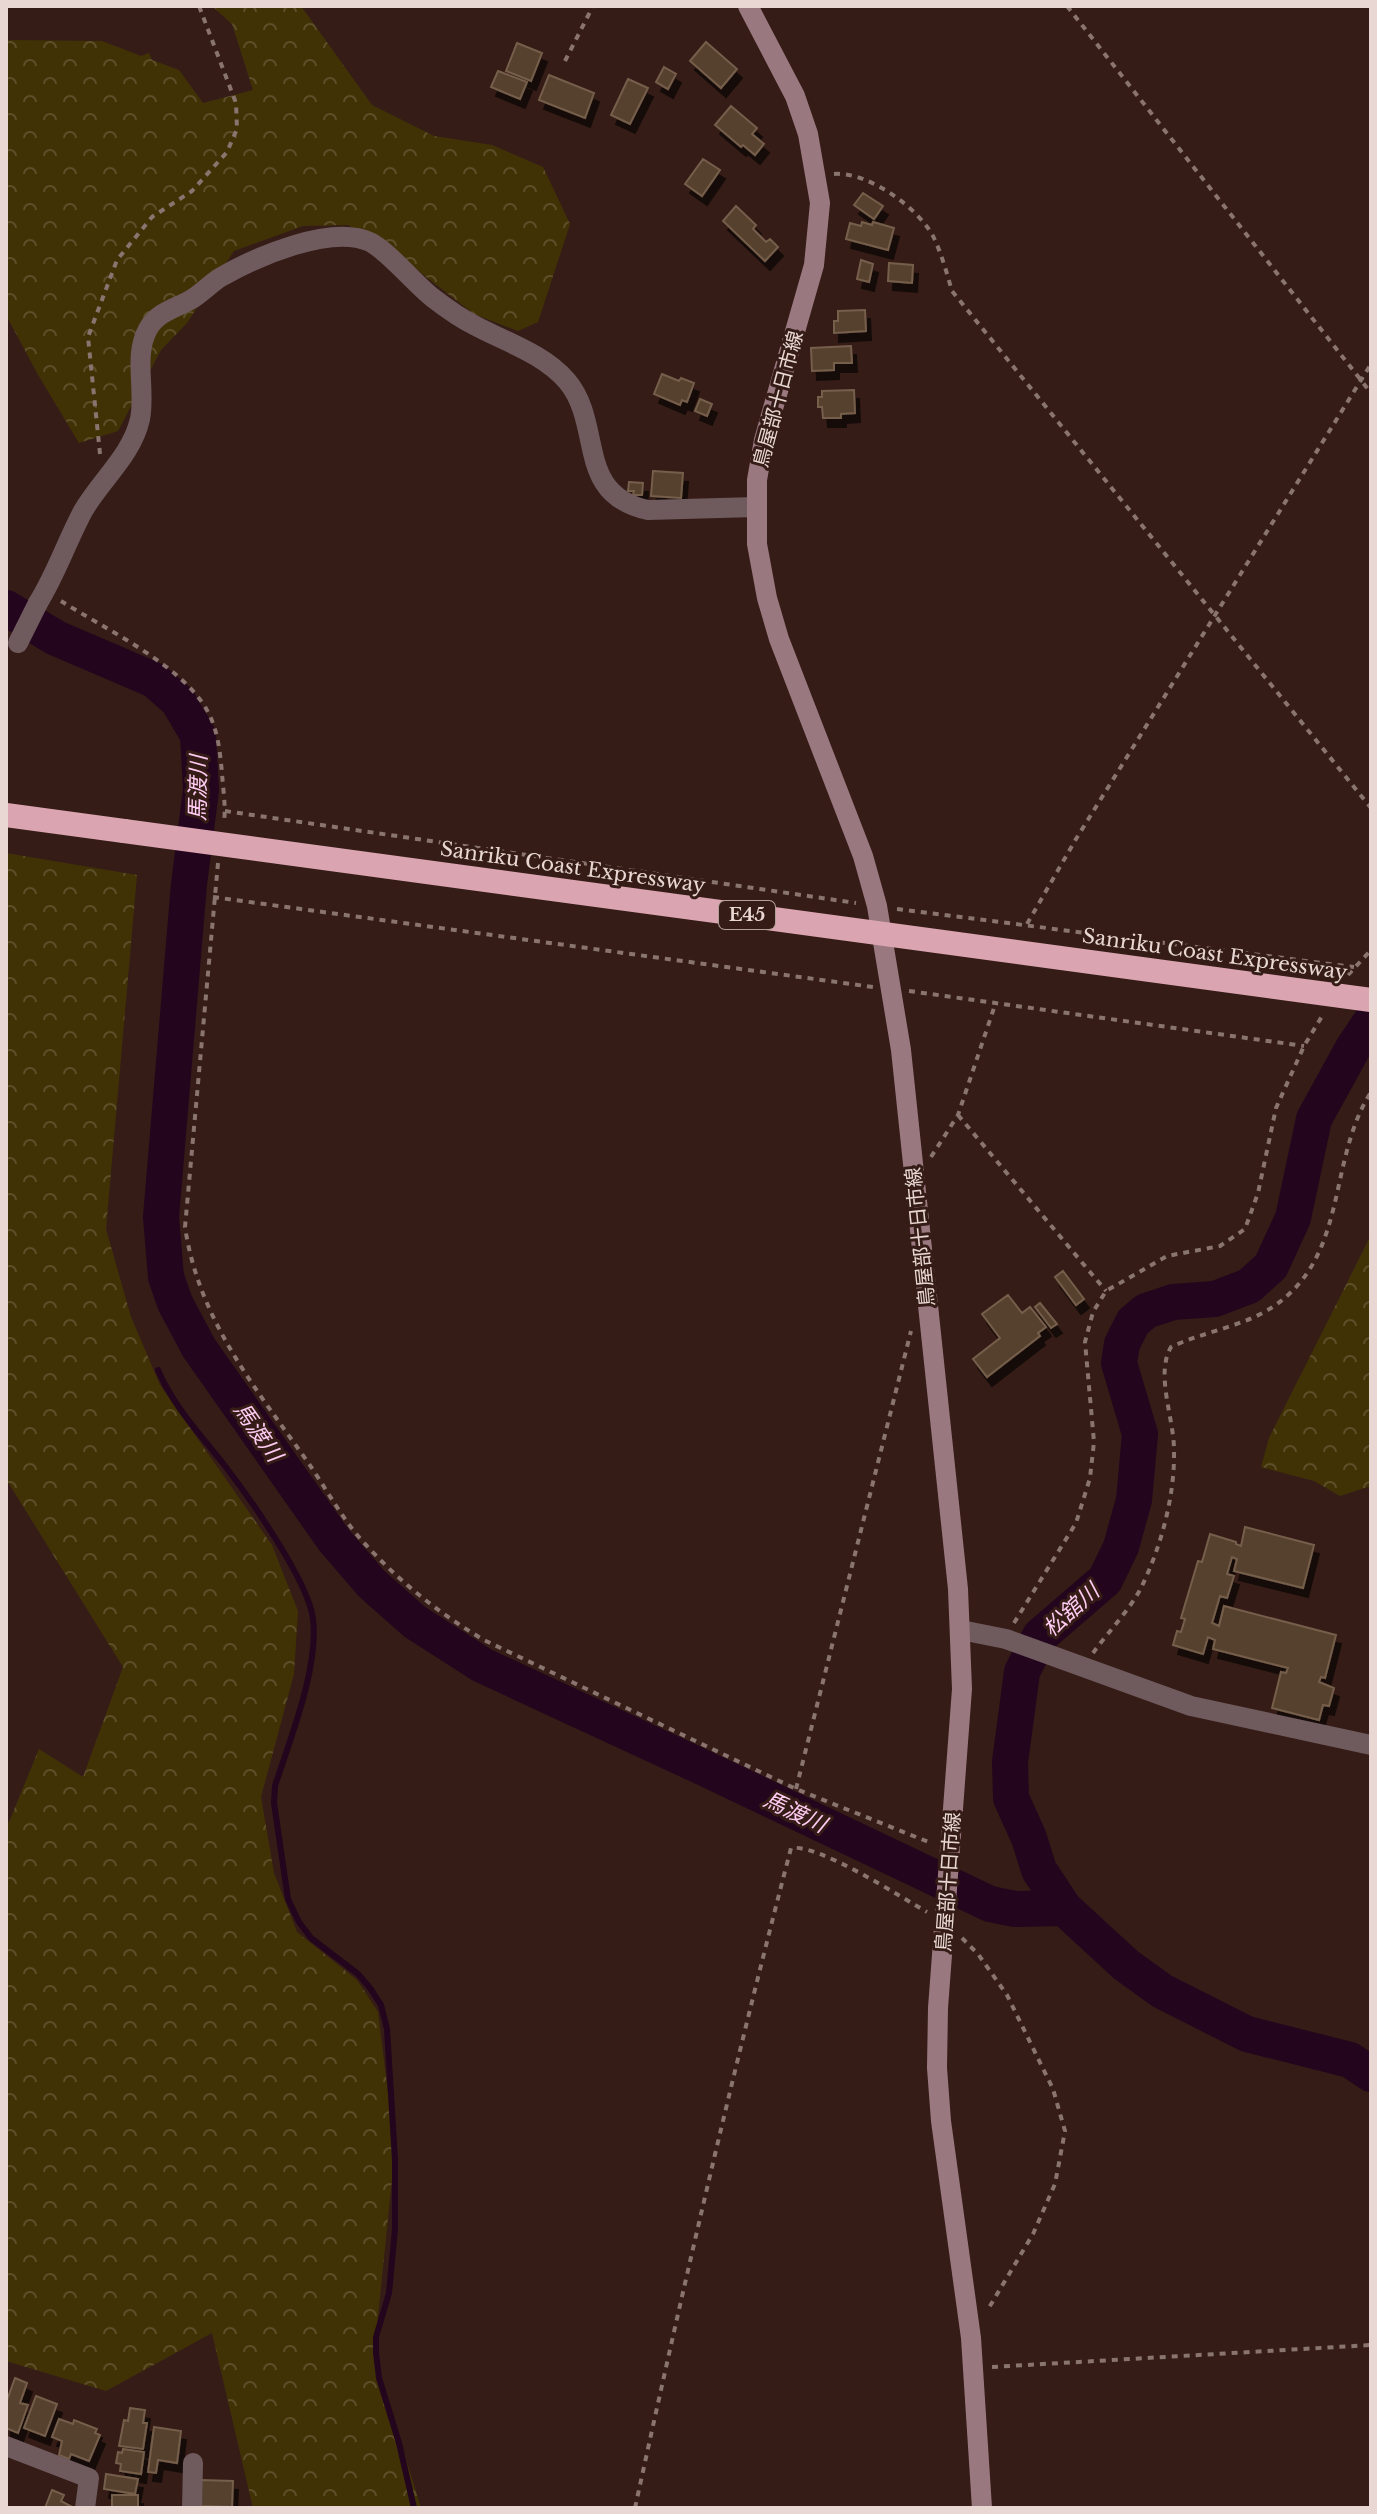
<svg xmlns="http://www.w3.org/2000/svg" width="1377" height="2514" font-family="'Libre Baskerville','Noto Sans JP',serif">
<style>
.forest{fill:url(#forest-crowns)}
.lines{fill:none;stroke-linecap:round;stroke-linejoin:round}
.stream{stroke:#23051e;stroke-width:6}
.river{stroke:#23051e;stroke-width:36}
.building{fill:#56412f;stroke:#755e4b;stroke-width:2;filter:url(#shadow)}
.path{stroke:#8a746f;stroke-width:4;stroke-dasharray:6 6;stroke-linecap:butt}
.minor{stroke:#6f5a5e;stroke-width:20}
.tertiary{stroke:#6f5a5e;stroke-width:20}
.secondary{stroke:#9a7880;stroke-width:20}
.motorway{stroke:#daa4b1;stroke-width:24}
.motorway-bridge{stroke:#daa4b1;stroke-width:24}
.labels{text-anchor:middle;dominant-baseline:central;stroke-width:6;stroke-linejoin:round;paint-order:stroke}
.shield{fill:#351c16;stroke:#b39f9a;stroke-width:2}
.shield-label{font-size:18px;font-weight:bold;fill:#e9d7d3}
.street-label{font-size:20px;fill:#e9d7d3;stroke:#351c16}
.water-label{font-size:22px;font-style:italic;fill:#fecbf2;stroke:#351c16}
</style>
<defs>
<pattern id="forest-crowns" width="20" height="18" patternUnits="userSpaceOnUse" patternTransform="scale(2)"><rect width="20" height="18" fill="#403205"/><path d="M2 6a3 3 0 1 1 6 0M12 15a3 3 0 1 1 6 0" fill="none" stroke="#5c4f29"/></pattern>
<filter id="shadow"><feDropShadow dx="5" dy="9" stdDeviation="0" flood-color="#0009"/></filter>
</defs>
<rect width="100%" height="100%" fill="#351c16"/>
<path class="forest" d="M212 6H301L372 105 434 136 492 145 543 167 570 224 538 322 518 331 474 314 404 260 348 225 303 226 234 251 187 323 161 350 118 431 79 443 37 373 6 315V40L102 41 141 56 149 53 152 60 179 70 203 103 253 90 232 24Z
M6 853 137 875 106 1229 131 1317 160 1385 272 1545 298 1611 294 1674 261 1797 274 1873 297 1932 357 1980 378 2012 395 2150 374 2355 421 2508H253L212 2333 106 2391 6 2361V1822H9L39 1749 83 1777 123 1667 6 1479Z
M1371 1235V1486L1340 1496 1314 1481 1261 1467 1269 1438Z"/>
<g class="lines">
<path class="stream" d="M158 1370C173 1406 201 1435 225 1466 249 1497 309 1582 313 1619 319 1668 290 1739 275 1786L274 1803 288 1899 299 1922 311 1938 358 1974 370 1988 381 2005 387 2029 395 2160V2229L389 2293 376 2337V2353L379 2378 399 2443 414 2508"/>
<path class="river" d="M6 608 56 638 154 680 178 701 198 735 201 790 189 884 161 1217 166 1277 175 1303 199 1348 334 1540 372 1584 415 1622 482 1665 702 1767 990 1904 1015 1909 1064 1908
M1371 1021 1353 1048 1314 1119 1293 1218 1271 1266 1249 1286 1215 1299 1173 1302 1146 1311 1133 1322 1122 1344 1119 1363 1140 1434 1134 1500 1121 1547 1105 1580 1040 1636 1022 1672 1010 1762 1011 1798 1029 1838 1039 1870 1064 1908 1126 1965 1162 1991 1247 2034 1350 2060 1371 2074"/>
</g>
<path class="building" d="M706 42 737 69 721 88 690 61Z
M517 43 542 53 531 81 506 71Z
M664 67 676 74 668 89 656 82Z
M498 71 527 82 520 99 491 87Z
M549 75 594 93 585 118 539 100Z
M628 79 648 88 630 124 611 115Z
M731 106 757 128 752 134 764 144 755 155 743 145 741 147 715 125Z
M703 159 720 170 702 196 685 184Z
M863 193 883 206 874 219 854 205Z
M736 206 756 225 753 229 766 242 770 239 778 247 765 261 723 221Z
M862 222 872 225 873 222 894 228 888 250 846 239 850 223 861 226Z
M861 260 873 264 869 282 857 279Z
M889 263 913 265 912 283 888 281Z
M865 310 866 331 834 333V321H838V311Z
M851 346 852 363H834V370L812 371 811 348Z
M662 374 679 381 681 378 694 383 687 402 682 400 680 405 654 394Z
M854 390 855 413 841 414V418H823L822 407H818V397H822V391Z
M700 399 712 404 707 416 695 411Z
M653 471 683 473 681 498 651 496Z
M629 482 643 483 642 495H633L634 491H628Z
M1063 1271 1084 1299 1076 1305 1055 1277Z
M1008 1295 1022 1313 1030 1307 1046 1327 1038 1333 1040 1336 987 1377 973 1359 1000 1338 982 1314Z
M1040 1303 1057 1324 1051 1328 1035 1307Z
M1245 1527 1314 1545 1303 1588 1234 1571 1237 1559 1232 1557 1227 1574 1234 1576 1227 1598 1220 1596 1212 1623 1219 1626 1224 1606 1336 1635 1325 1678 1321 1677 1319 1682 1334 1688 1329 1706 1323 1705 1319 1720 1272 1708 1281 1672 1286 1673 1288 1668 1213 1649 1215 1640 1208 1637 1203 1654 1173 1645 1177 1631 1181 1632 1185 1619 1181 1618 1198 1561 1202 1562 1210 1534 1236 1542V1544L1241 1546Z
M15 2378 27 2383 20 2403 28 2405 18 2433 6 2428V2403Z
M36 2396 57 2404 45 2436 24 2428Z
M130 2408 145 2410 143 2423H147L143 2449 119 2446 124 2420 128 2421Z
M59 2419 73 2424 74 2420 97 2429 95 2433 100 2435 89 2461 71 2454 69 2459 59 2455 62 2441 52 2437Z
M154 2427 181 2431 177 2463 158 2460 156 2473 148 2472Z
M123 2449 144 2452 141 2474 120 2471 121 2464 116 2463 118 2452 122 2453Z
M106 2474 138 2479 135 2494 104 2489Z
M201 2480 233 2481 232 2507 200 2506Z
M52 2490 64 2495 61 2501 74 2508H45Z
M112 2495H138V2508H112Z"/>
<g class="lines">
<path class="path" d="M1067 6 1371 393
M565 61 593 6
M834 174C868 171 920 209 934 238 942 255 947 274 952 291L1371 808
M100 454 88 337 117 260 152 217 192 191 227 152 237 129 236 103 199 6
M61 601C105 629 184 666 208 712 218 731 220 752 222 773 223 789 226 806 224 822
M225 811 856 903
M218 863 185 1227C199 1320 254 1386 307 1461 326 1488 343 1521 366 1545 401 1583 440 1614 484 1640L796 1789 931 1843
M213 897 873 987
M897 909 1354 967
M1027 924 1076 839 1371 364
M1348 975 1371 950
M909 991 1304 1046
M958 1115 1106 1291
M931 1157 958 1115 996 1002
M1014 1623 1076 1523 1090 1478 1094 1442 1085 1342 1093 1312 1106 1291 1167 1256 1220 1246 1245 1229 1258 1193 1276 1108 1304 1046 1324 1013
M1093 1653C1108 1632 1129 1611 1141 1588 1161 1547 1175 1496 1174 1450 1174 1418 1155 1374 1171 1347 1202 1332 1246 1326 1274 1306 1349 1255 1327 1161 1371 1092
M796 1789 911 1331
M962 1938 978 1954 1007 1995 1053 2089 1065 2131 1055 2184 1033 2234 987 2311
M992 2367 1371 2345
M635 2508C683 2287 734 2067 791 1848 819 1844 899 1896 927 1912"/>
<path class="minor" d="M38 603C56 574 67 541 83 511 101 480 132 455 140 419 146 390 133 356 148 329 158 311 177 308 192 299 203 292 211 283 221 277 256 257 331 224 370 242 387 250 416 285 433 298 446 308 460 318 474 325 505 342 543 353 567 381 604 425 574 494 648 510L756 507
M961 1630 1006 1639 1191 1706 1371 1745
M6 2446 89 2478 85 2508
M192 2508 193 2463"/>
<path class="tertiary" d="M18 643 38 603"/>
<path class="secondary" d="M748 6 795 96 808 134 820 203 814 265 764 440 757 480V544L767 598 779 639 863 856 877 906 901 1050 958 1589 962 1689 938 2008 937 2068 941 2121 971 2338 982 2508"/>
<path class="motorway" d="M6 815 124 831"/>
<path class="motorway-bridge" d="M124 831 1371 1000"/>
</g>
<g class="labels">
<rect class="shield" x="719" y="901" width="56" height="28" rx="6"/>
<g class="shield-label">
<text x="747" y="915">E45</text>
</g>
<g class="street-label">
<text transform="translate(778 399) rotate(-75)">鳥屋部十日市線</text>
<text transform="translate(573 867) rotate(8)">Sanriku Coast Expressway</text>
<text transform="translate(1215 954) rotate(8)">Sanriku Coast Expressway</text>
<text transform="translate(920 1237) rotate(-96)">鳥屋部十日市線</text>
<text transform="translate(948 1882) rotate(-86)">鳥屋部十日市線</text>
</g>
<g class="water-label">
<text transform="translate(198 788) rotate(-89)">馬渡川</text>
<text transform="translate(258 1432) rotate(55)">馬渡川</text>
<text transform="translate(1071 1610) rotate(-42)">松舘川</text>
<text transform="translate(795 1812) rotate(25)">馬渡川</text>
</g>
</g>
<rect width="1377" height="2514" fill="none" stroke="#e9d7d3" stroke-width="16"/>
</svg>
